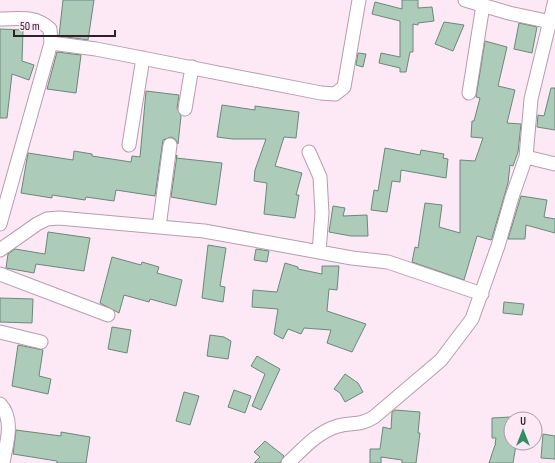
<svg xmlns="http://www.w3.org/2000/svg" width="555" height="463" font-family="'Sofia Sans Condensed',sans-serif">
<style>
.building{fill:#adcbb9;stroke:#6b8878}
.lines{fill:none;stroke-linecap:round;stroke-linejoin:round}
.minor-casing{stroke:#b89cae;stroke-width:15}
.minor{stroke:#fff;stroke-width:13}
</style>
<rect width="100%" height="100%" fill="#fce9f5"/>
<path class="building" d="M63 0H94L88 40 59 36Z
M402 0H418V8L432 7 434 21 418 23V25L413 24V52H410L406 72H400V68L379 63 381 53 400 57V21L372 14 375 2 402 9Z
M444 22 464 25 453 51 435 44Z
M519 23 537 27 532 53 514 49Z
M0 29 23 30 22 61 34 65 29 80 12 74 7 118H0Z
M485 41 507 47 498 86 515 90 507 123 521 124 518 152 513 166 510 165 508 183 492 238 491 240 477 236 464 280 412 262 415 247 418 248 425 203 442 205 439 227 460 233V160L475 161 483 138 471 137 472 121H474L480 98 476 97Z
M57 52 81 55 76 93 47 89Z
M358 53 366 54 363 67 356 65Z
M551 88H555V130L537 127 538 115 544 116Z
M146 91 179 95 177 108 181 116 178 144 175 139 171 137 163 140 155 196 116 190 114 201 86 197 85 200 52 195V198L21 193 28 153 73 160 74 151 92 154V156L131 162 132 156 140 157Z
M222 105 255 110V106L299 112 296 138 284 137 275 166 302 173 296 195H299L295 218 264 214 267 183 254 181 255 170 266 139H233L217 137Z
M385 148 420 155 421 150 444 154 443 158 448 159 446 178 401 170 400 182 392 181 387 212 371 210 374 190 378 191Z
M177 155 176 158 222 163 216 205 171 197Z
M521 196 547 200 544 217 555 219V233L526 225 525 239H508Z
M333 206 345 208 343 216 367 215 368 236H351L329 232Z
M48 232 90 238 84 271 36 264 34 273 6 268 8 254 15 249 45 254Z
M208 245 226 248 220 286 225 287 223 302 202 298Z
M256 249 269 251 267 262 254 260Z
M112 257 141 265 142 262 159 267 157 273 182 280 176 306 150 299 149 302 124 295 119 313 100 303Z
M285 263 298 267V269L322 274V266H339L337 290 329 289 327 311 366 324 352 352 327 343 331 330 304 328 301 334 288 329 283 339 274 334 278 309 252 307 253 290 277 292Z
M0 298 33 299 32 323 0 322Z
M504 302 524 304 522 315 503 313Z
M112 327 131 330 127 353 108 349Z
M210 335 224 337 231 341 228 359 207 356Z
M18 345 43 350 39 376 51 379 48 394 12 386Z
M257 356 280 369 261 410 252 406 265 374 251 366Z
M345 374 358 383 363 392 345 402 340 393 334 389Z
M234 390 251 396 245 413 228 407Z
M184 392 199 396 190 425 176 421Z
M395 410 420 412 418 433H420L416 463H402V460L381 457V463H370V449H380L383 427 391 429 392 412Z
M511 417V444L516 445 513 463H489L495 445 496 444H495L496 438H492V418Z
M16 430 61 436V432L90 437 86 463H57V461L13 454Z
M543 434 555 436V459L541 458Z
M265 441 284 456 280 463H254L260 457 254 452Z"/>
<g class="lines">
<g class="minor-casing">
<path id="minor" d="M465 0 509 13 555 23
M0 19C19 19 35 15 50 29L51 43 0 224
M51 43 96 49 321 93 335 94 344 87 359 0
M469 93 483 5
M185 109 192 67
M129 145 143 58
M309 152 320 177 322 213 319 252
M526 157 555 164
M159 227 170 145
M0 250 37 224 47 219 59 218 204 231 352 258 388 262 482 294
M0 274 108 315
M0 332 41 342
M0 404C15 420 6 444 3 463
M288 463C303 449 317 432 338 426 353 422 360 426 374 417L441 360 472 319 498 246 512 197 526 157 531 99 555 0"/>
</g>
<use href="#minor" class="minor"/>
</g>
<g transform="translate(523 431)"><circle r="19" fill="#fce9f5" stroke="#a999a3"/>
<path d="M0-3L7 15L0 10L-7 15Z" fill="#328d62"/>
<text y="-6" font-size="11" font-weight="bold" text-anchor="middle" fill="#2c2128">U</text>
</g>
<path d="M14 30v6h101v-6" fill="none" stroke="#2c2128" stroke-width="2"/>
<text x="20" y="30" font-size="12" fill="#2c2128" stroke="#fce9f5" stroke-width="3" paint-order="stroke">50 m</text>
</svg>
